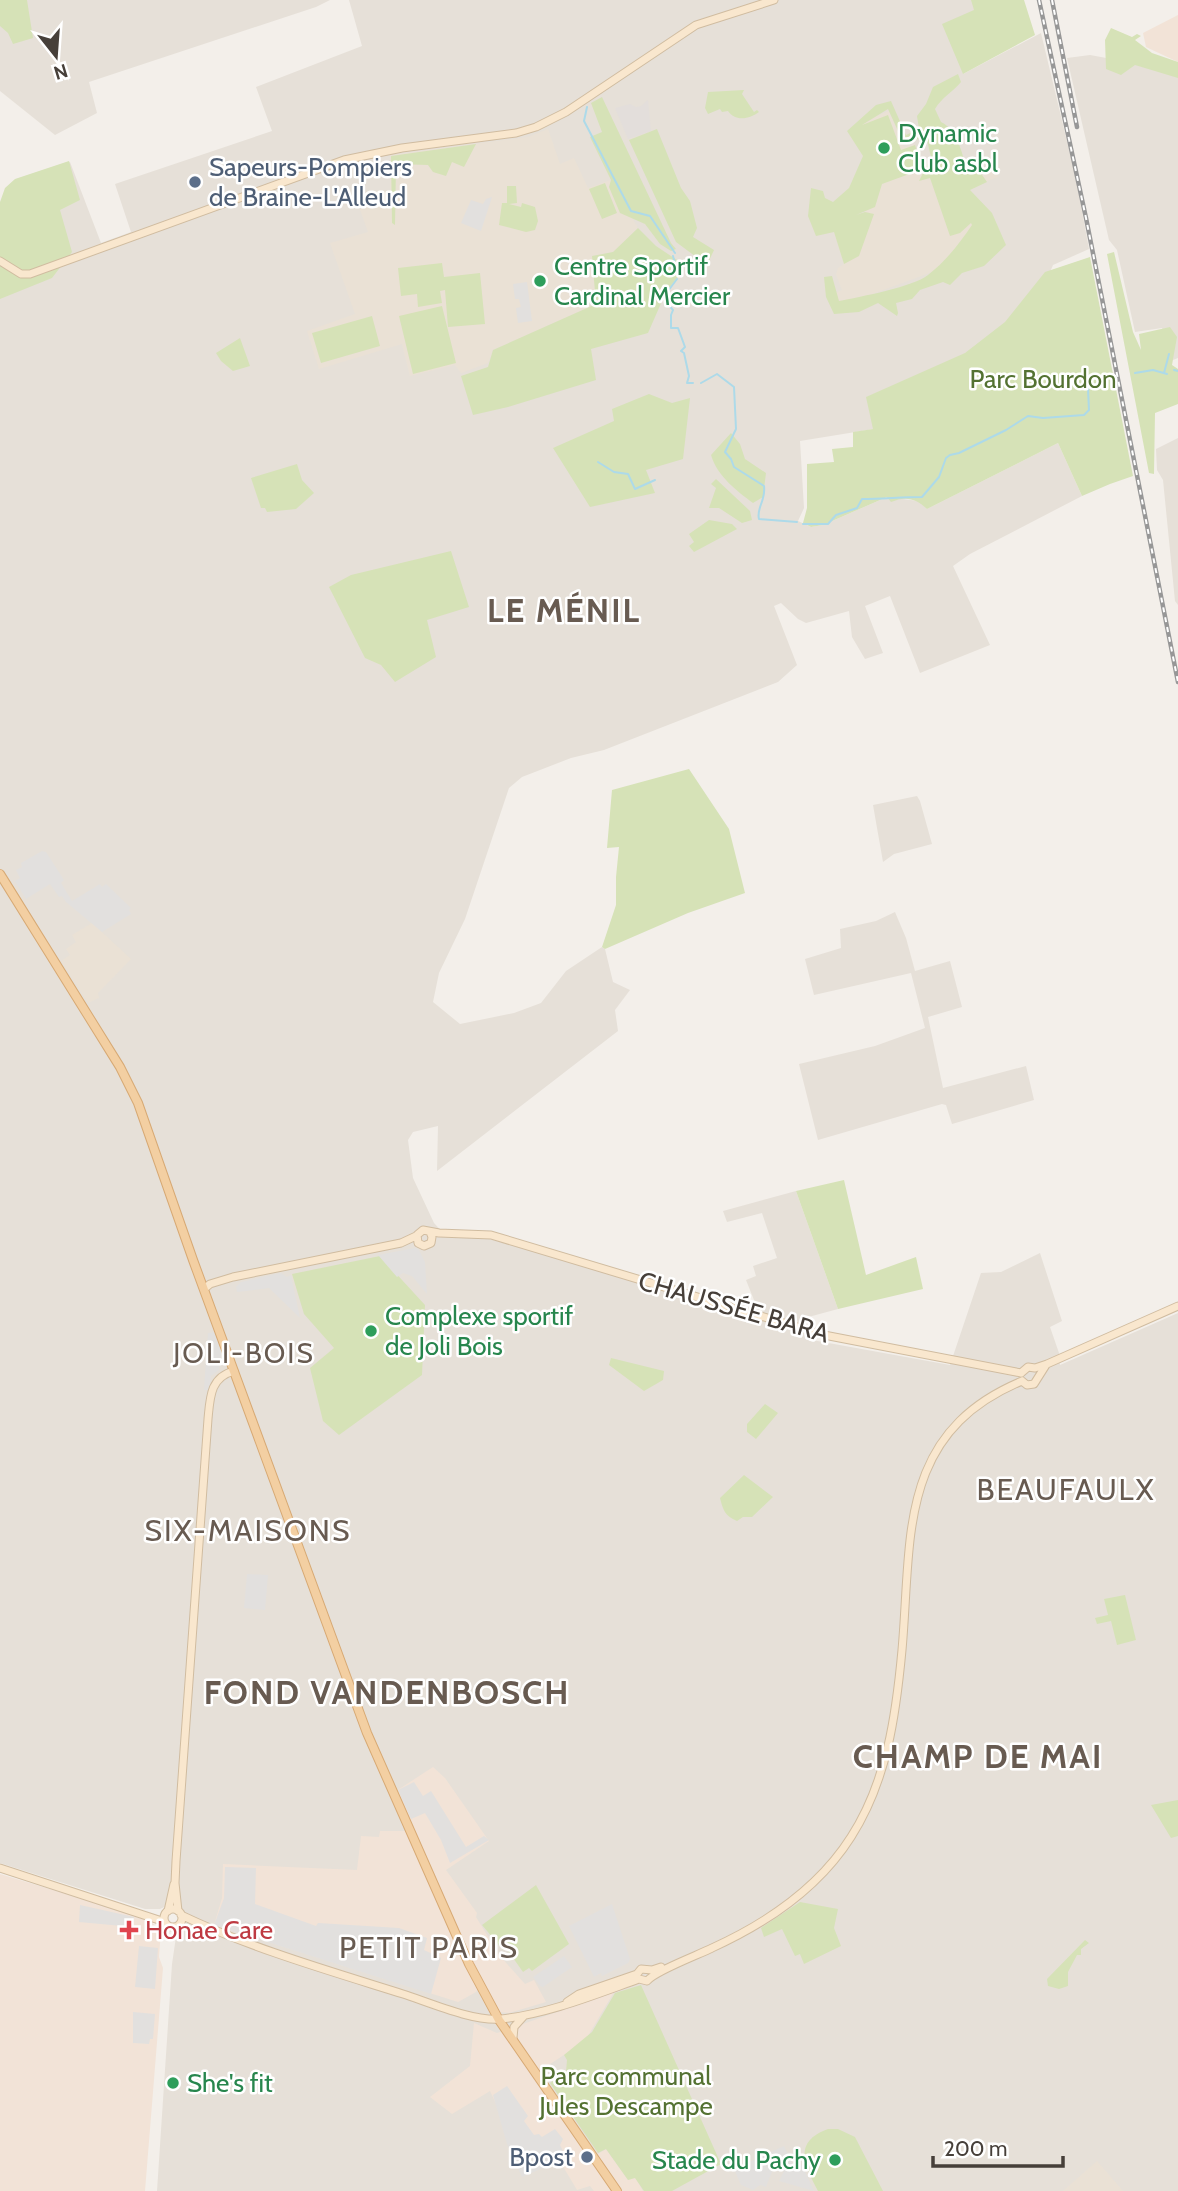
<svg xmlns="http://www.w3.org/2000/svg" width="1178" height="2191" font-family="Cabin,sans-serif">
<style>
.residential{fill:#e6e0d8}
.commercial{fill:#f2e3d7}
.industrial{fill:#e3dedb}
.education{fill:#eae1d5}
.green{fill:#d6e2b7}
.parking{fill:#e2e0de}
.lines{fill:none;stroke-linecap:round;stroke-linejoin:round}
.stream{stroke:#addae9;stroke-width:2}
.secondary-casing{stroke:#d0bca0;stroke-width:9}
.primary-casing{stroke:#d7a974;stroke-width:10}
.secondary{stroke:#f9e7ce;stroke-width:7}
.primary{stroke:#f3cfa2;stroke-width:8}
.rail-casing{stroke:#979797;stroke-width:4.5}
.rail{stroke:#fff;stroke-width:2;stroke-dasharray:5;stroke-linecap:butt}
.leisure-dot{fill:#2e9e5b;stroke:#fff;stroke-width:2.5}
.service-dot{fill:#5c6f8a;stroke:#fff;stroke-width:2.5}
.health-dot{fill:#e0444e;stroke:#fff;stroke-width:2.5}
.labels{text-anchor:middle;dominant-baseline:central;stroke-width:5;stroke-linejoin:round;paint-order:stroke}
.leisure-label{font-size:26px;fill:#27864d;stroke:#fff;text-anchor:start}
.service-label{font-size:26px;fill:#4e5e75;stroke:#fff;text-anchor:start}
.park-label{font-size:26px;fill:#547232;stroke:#fff}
.street-label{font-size:26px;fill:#463f39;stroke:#fff}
.health-label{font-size:26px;fill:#be3a42;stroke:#fff;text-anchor:start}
.neighbourhood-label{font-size:28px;letter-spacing:2px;fill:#685b51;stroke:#fff}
.quarter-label{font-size:30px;letter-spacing:2px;fill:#685b51;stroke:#fff}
.district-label{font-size:33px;font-weight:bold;letter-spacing:2px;fill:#685b51;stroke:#fff}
</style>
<rect width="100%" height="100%" fill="#f3efea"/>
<path class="residential" d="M0 0H330L316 7 89 82 97 113 55 135 0 91Z
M349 0H986L963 74 1041 33 1076 179 1089 249 1053 265 1048 277 987 347 867 397 874 429 800 441 804 508 798 521 811 527 823 525 887 497 919 501 927 509 1058 443 1082 496 970 554 953 566 990 645 920 673 890 596 865 606 883 653 865 659 852 637 849 611 806 623 798 619 781 603 774 606 797 665 778 682 604 750 571 758 522 777 509 788 465 919 439 973 433 1002 460 1024 514 1013 541 1003 566 971 602 947 605 949 613 982 630 990 615 1010 618 1031 437 1171 438 1126 413 1132 408 1140 413 1178 434 1223 447 1237 479 1236 760 1315 746 1280 756 1276 753 1266 777 1258 762 1213 727 1222 723 1211 796 1191 838 1309 801 1319 812 1340 950 1365 981 1273 1001 1272 1040 1253 1062 1321 1050 1327 1059 1353 1060 1365 1178 1313V2191H157L172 1964 177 1930 182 1925 183 1913 181 1908 169 1905 160 1909H145L0 1863V224L16 185 70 162 101 243 131 232 115 184 272 131 256 87 362 46Z
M1090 55 1139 64 1178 75V358L1173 360 1162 328 1135 332 1117 250 1109 240 1067 58Z
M1178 438V605L1175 601 1163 480 1157 470 1156 449Z
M917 796 920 801 932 844 894 854 883 862 873 805Z
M895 912 906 938 915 971 950 961 962 1007 928 1017 943 1088 1026 1066 1034 1100 952 1124 946 1105 942 1104 818 1140 799 1064 875 1046 925 1028 911 973 814 995 805 959 841 948 840 929 876 921Z"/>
<path class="commercial" d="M1178 15V62L1146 47 1143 33Z
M433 1767 445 1778 489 1841 446 1870 477 1913 476 1917 500 1956 525 1984 534 1980 546 2002 509 2013 498 2012 482 1984 476 1992 458 2002 214 1925 222 1898 223 1864 357 1870 361 1836 379 1837 380 1831H406L390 1795Z
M0 1874 146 1918 161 1930 159 1957 163 1968 145 2191H0Z
M614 1992 585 2041 535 2074 593 2157 606 2149 628 2180 635 2177 643 2191H594L590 2186 577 2190 549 2143 518 2150 490 2091 452 2114 430 2097 470 2066 474 2023 497 2033Z"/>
<path class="industrial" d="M648 100 651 131 628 139 615 108 630 104 636 107 641 106Z"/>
<path class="education" d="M889 111 904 147 915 144 924 169 936 167 962 179 994 167 998 177 969 188 997 248 840 306 836 293 842 290 836 274 838 268 844 264 832 226 865 212 859 194 876 187 855 125Z
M548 129 560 164 574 158 588 188 610 180 638 228 613 253 597 304 493 350 488 363 461 373 455 365 410 376 402 344 319 369 307 331 355 314 330 243 368 232 357 201 390 190V155L528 137Z
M92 923 131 959 98 993 99 998 88 1003 61 961 70 955 66 949 76 942 72 935Z
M1097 2161 1123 2191H1063Z"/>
<path class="green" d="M0 0H27L33 38 13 44 8 33 0 26Z
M971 0H1024L1035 35 963 74 942 24 974 10Z
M1111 28 1132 37 1137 34 1141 36 1135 40 1152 53 1178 62V78L1135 65 1121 75 1106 69 1105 40Z
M958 74 961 82C953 92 942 97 935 109L941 122C959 131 962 155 968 173L978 169 987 182 970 190 992 213 1006 245 984 266 962 273 950 285 943 282 920 290 912 299 896 303 898 313 897 316 878 303 859 312 834 314 826 297 824 277 832 276 839 301C859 297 913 287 928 275 946 261 959 244 972 225L971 223 960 233 950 236 930 178 919 181 931 157 926 136 904 144 888 109 862 125 888 115 901 150 915 145 923 169 882 184 875 207 856 215 865 212 874 214 859 256 844 264 834 232 816 236 808 216 811 188 823 191 825 198 833 202 849 188 863 156 847 131 876 105 891 101 906 135 919 129 917 116 926 104 933 87Z
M744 90 742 94 754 112 757 110 759 112C750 119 735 122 728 111L722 112 720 109 708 114 705 108 708 92Z
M602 97 671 243 676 249 671 251 660 244 645 224 620 213 609 187 611 180 590 137 602 132 591 103Z
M657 129 681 188 690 201 697 228 693 237 714 250 707 265 676 242 629 140Z
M476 144 464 167 452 162 446 176 433 172 428 165 396 164 395 225 392 223 391 156Z
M69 161 80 200 60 210 72 252 52 278 0 299V202L5 188 15 179Z
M605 183 617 213 602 219 589 189Z
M507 186H516L517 203 509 204 521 207 522 203 535 207 538 221 535 230 526 232 499 225 502 203H507Z
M638 228 656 246 680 262V274L666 292 648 333 591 349 596 380 508 407 473 415 461 376 488 367 493 350 596 304 592 256 613 252Z
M1114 252 1133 332 1141 350 1139 334 1170 327 1177 337 1172 365 1178 369V404L1155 413 1154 474 1149 473 1107 254Z
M1090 257 1133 476 1110 484 1082 496 1058 443 927 509C916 498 905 496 891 502L887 497 823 525 811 527 803 523 807 508V464L834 462 832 449 853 447V432L873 429 866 397 965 353 1005 322 1045 272Z
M442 263 444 277 480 273 485 324 448 327 445 290 440 291 442 303 418 307 417 294 401 296 398 268Z
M442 306 456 363 413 374 399 316Z
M372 316 380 346 321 363 312 333Z
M240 338 250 366 233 371 221 361 216 353Z
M649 394 672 403 690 398 683 459 646 470 655 493 590 507 553 448 614 421 612 409Z
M731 433 740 444 745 459 766 473 763 497 753 503C737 491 717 476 711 455Z
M297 464 302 480 314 493 296 509 267 512 265 508H261L251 478Z
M716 479 750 511 752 520 742 523 719 508H709L716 488 711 484Z
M709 520 732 524 737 529 694 552 689 546 694 542 689 534Z
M451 551 469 607 427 620 436 657 395 682 381 665 365 658 329 587 351 575Z
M689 769 729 829 745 893 688 913 605 949 602 947 616 905V877L619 847 607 848 612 790Z
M844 1180 866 1275 916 1257 923 1289 838 1309 796 1191Z
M380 1256 425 1305 422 1375 339 1435 323 1421 310 1368 334 1348 304 1314 292 1274Z
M611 1358 664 1371 663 1380 644 1391 609 1365Z
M765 1404 778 1413 756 1439 747 1432V1424Z
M744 1475 773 1497 752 1517H743L737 1521C725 1516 723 1510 720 1498Z
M1125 1595 1136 1640 1117 1645 1111 1621 1097 1624 1095 1618 1108 1615 1104 1599Z
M1178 1800V1836L1171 1838 1151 1805Z
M536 1885 569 1944 532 1971 529 1968 523 1972 506 1948 503 1950 482 1925Z
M800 1902 838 1909 834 1928 841 1946 804 1964 800 1954 795 1956 782 1929 764 1937 761 1928Z
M1085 1940 1089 1943 1081 1949V1955H1077L1068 1972V1986L1059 1989 1048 1986 1047 1979Z
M641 1985 721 2164 672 2191H644L635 2178 628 2180 606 2149 598 2153 550 2083 566 2072 567 2060 564 2055 592 2032 615 1993Z
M828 2129H838L855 2137 883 2191H818C805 2166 792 2142 828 2129Z"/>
<path class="parking" d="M492 197 481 231 461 223 471 200 483 204 486 199Z
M527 282 532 321 518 323 516 308 521 307 519 299H515L513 284Z
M42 851 46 852 64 880 61 883 72 901 100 884 102 887 106 884 131 908 129 910 131 914 102 932 66 902 62 896 59 897 50 884 26 899 15 881 20 878 16 870 22 867 21 863Z
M415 1248 419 1250 425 1262 427 1294 412 1276 403 1273 397 1277 378 1255Z
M281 1273 287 1277 291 1275 300 1318 269 1288 237 1292 236 1287 241 1282Z
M215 1332 221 1352 219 1370 211 1376 209 1390H204L206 1360 212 1353 209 1351 207 1346 208 1333Z
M247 1574 268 1575 265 1610 244 1608Z
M414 1782 423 1796 431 1791 466 1847 484 1836 489 1840 450 1863 441 1840 425 1813 411 1819 398 1790Z
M225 1867 256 1868 255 1904 316 1926 318 1923 399 1928 427 1938 424 1950 441 1958 431 1994 214 1925 224 1898Z
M612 1904 630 1959 628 1963 602 1976 601 1973 594 1977 569 1926Z
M80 1905 134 1917 133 1927 79 1922Z
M139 1946 158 1948 155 1989 135 1987Z
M564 1956 572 1967 543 1987 540 1986 533 1977Z
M133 2012 155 2014 153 2039H150L149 2044 133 2043Z
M507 2086 528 2116 524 2121 534 2135 539 2134 542 2137 555 2129 563 2139 560 2145 569 2163 561 2167 557 2162 522 2177 507 2144 493 2095Z
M784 2146 794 2167 802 2165 814 2191 779 2181 784 2171 774 2167 766 2187 760 2185 753 2190 741 2185 734 2169Z"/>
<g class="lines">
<path class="stream" d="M587 107 584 121 631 211 650 216 675 253
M673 256 677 271
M677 279 668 291 665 301 673 310 671 315V328H678L685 347 681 351 684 353 689 376 687 383H693
M1174 370 1178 371
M1135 373 1153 370 1167 374
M1164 373 1169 354
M701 383 717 374 734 387 736 429 725 452 731 459 734 467 764 486C766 501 756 508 759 519L797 522
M598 462 614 472 628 474 635 489 655 480
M803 524H828L836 515 857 508 862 499C883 499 901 497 922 497L939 477 946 458 950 455 959 453 1006 430 1028 416 1043 418 1084 415 1089 410 1088 389 1101 381"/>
<g class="secondary-casing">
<path id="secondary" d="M0 261 21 274H30L344 160 402 148 516 133 536 127 566 112 696 25 774 0
M430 1232 432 1237 431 1243 424 1246 418 1243 417 1235 423 1230 439 1233 491 1235 824 1335 1021 1373
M204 1289 210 1284 233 1277 401 1243 416 1236
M1021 1373 1028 1367 1035 1368 1047 1364 1178 1306
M1022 1381 1027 1385 1034 1384 1046 1365
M0 1868 165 1922
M164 1918a9 9 0 1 1 18 0a9 9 0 1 1-18 0Z
M168 1911 174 1884
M178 1911 175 1883 176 1861 208 1419C210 1398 210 1377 234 1371
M181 1915C250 1948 330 1971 403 1994 428 2002 474 2022 501 2019 548 2014 594 1995 639 1979
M637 1974 641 1969 652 1970 661 1967
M639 1979 647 1981C655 1971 698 1955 712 1948 767 1923 818 1889 851 1837 887 1781 896 1715 902 1650 912 1538 897 1433 1022 1381
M567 2002 579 1994 637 1974
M513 2038 514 2027 523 2017"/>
</g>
<g class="primary-casing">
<path id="primary" d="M0 874 120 1067 138 1103 193 1260 367 1733 469 1964 499 2020 617 2191"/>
</g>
<use href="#secondary" class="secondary"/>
<use href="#primary" class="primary"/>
<g class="rail-casing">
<path id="rail" d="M1039 0 1086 218 1178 682
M1052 0 1077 127"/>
</g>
<use href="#rail" class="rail"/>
</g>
<g class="leisure-dot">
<circle cx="884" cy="148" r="7"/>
<circle cx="540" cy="281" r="7"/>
<circle cx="371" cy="1331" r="7"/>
<circle cx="173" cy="2083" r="7"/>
<circle cx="835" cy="2160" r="7"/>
</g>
<g class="service-dot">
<circle cx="195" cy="182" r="7"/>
<circle cx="587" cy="2157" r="7"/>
</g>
<path class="health-dot" d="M125.5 1919.5h7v7h7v7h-7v7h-7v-7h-7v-7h7z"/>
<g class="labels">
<g class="leisure-label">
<text x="898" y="133">Dynamic<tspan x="898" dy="30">Club asbl</tspan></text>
<text x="554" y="266">Centre Sportif<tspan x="554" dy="30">Cardinal Mercier</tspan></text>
<text x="385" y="1316">Complexe sportif<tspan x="385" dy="30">de Joli Bois</tspan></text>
<text x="187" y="2083">She's fit</text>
<text x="821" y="2160" text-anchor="end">Stade du Pachy</text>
</g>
<g class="service-label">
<text x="209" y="167">Sapeurs-Pompiers<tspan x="209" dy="30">de Braine-L'Alleud</tspan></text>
<text x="573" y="2157" text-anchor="end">Bpost</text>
</g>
<g class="park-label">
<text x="1043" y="379">Parc Bourdon</text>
<text x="626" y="2076">Parc communal<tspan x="626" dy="30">Jules Descampe</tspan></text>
</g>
<g class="street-label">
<text transform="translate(734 1307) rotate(16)">CHAUSSÉE BARA</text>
</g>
<g class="health-label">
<text x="145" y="1930">Honae Care</text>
</g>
<g class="neighbourhood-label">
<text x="244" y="1353">JOLI-BOIS</text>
</g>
<g class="quarter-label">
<text x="1066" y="1489">BEAUFAULX</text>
<text x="248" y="1530">SIX-MAISONS</text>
<text x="429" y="1947">PETIT PARIS</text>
</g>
<g class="district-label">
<text x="564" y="610">LE MÉNIL</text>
<text x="387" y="1692">FOND VANDENBOSCH</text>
<text x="978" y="1756">CHAMP DE MAI</text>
</g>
</g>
<g transform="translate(56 56) rotate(163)" stroke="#ffffff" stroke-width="5" paint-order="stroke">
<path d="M0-5L12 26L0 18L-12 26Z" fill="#463f39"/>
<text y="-10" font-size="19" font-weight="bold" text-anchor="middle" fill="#463f39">N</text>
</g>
<path d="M933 2156v10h130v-10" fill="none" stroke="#463f39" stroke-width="3.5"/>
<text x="944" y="2156" font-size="21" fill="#463f39" stroke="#ffffff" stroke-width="5" paint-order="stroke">200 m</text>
</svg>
